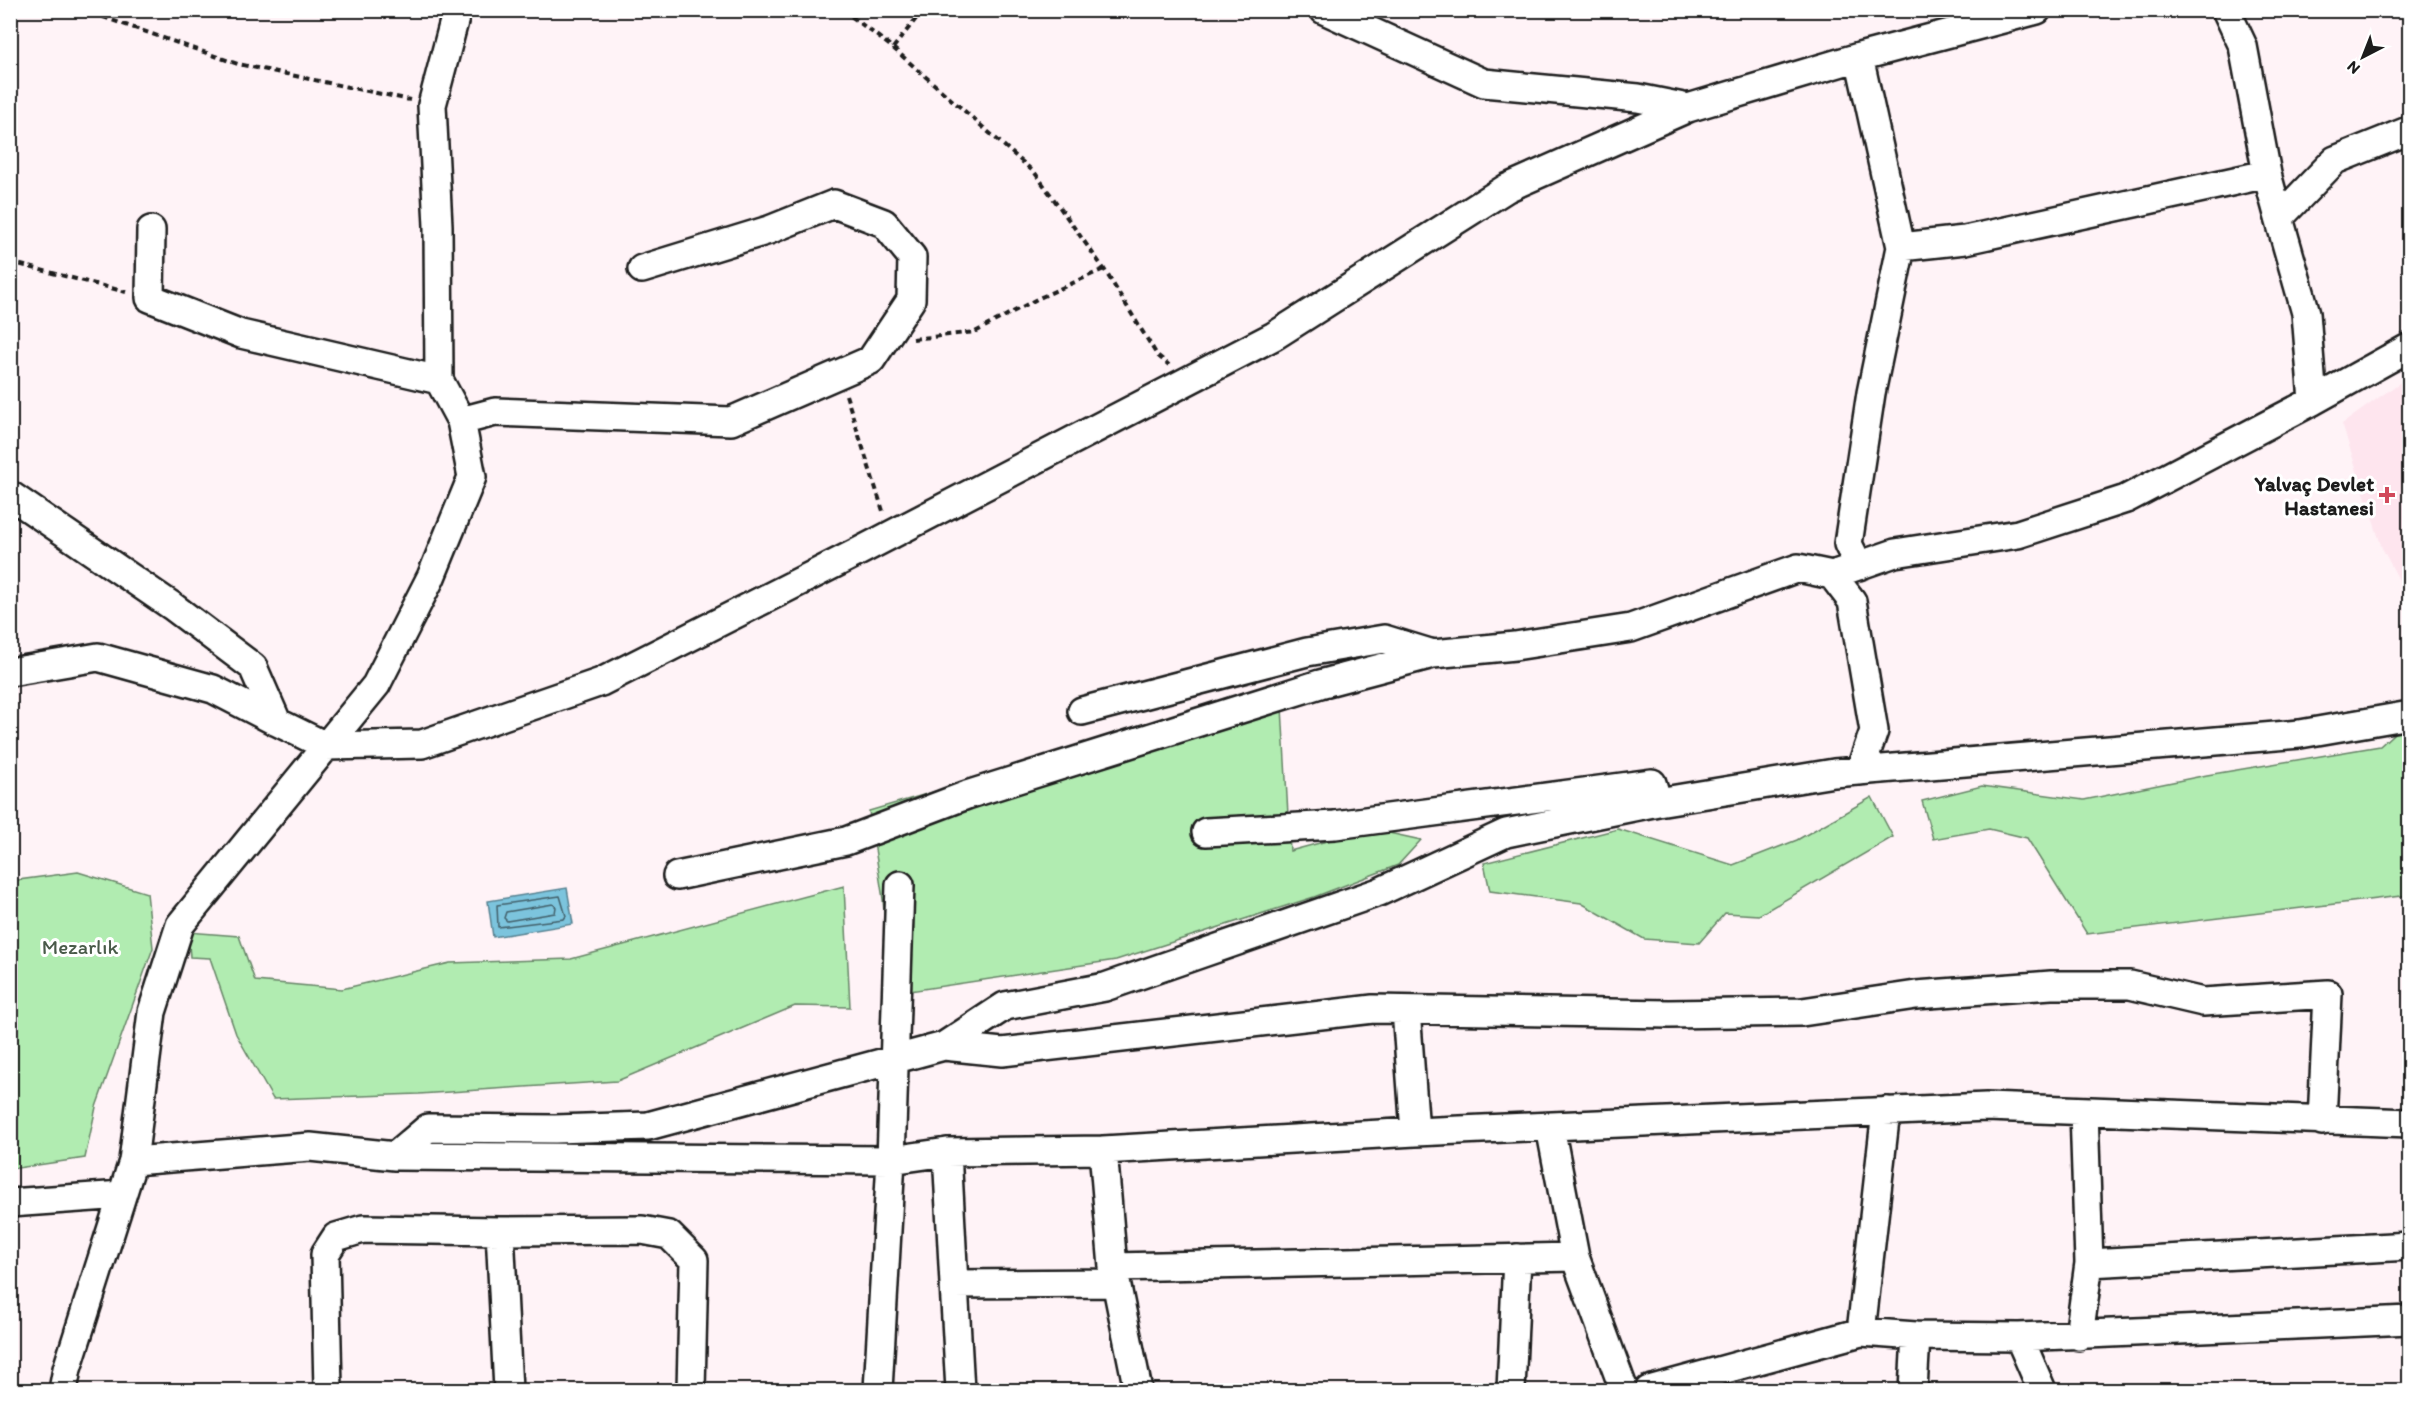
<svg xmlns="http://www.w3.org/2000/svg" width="2420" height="1401" font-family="Itim,sans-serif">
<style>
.built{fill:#fee5ee}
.green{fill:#b1ecb1;stroke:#668466;stroke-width:1.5}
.water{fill:#7cc4dd;stroke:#568190;stroke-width:1.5}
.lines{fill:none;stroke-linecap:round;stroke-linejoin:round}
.shore{stroke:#425f69;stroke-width:1.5}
.minor-casing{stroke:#1c1c1c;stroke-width:32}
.path{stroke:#1c1c1c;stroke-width:4;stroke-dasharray:6 4.5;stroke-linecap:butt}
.minor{stroke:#fff;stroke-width:27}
.poi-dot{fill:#d1495b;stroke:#fff;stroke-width:2}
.labels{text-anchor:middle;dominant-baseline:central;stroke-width:6;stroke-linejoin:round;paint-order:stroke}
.poi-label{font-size:21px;font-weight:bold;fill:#1c1c1c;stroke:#fff;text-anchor:end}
.park-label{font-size:21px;fill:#495a49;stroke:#fff}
</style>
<rect width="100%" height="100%" fill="#fff3f7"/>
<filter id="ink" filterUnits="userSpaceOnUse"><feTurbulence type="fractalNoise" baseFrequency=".0167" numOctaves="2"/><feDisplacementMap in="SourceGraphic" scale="12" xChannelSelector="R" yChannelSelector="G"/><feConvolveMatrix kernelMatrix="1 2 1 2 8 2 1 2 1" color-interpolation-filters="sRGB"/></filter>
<g filter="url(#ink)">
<path class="built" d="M2409 376V599L2382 548 2342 424Z"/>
<path class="green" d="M1281 689 1290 851 1371 829 1421 840 1398 865 1314 897 1116 960 890 994 883 899 869 811Z
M2409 724V895L2087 934 2027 838 1989 829 1933 839 1922 801 1982 786 2084 800 2207 775 2380 746 2403 725Z
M1872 797 1893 837 1759 915 1725 913 1699 943 1644 939 1581 903 1490 891 1484 863 1618 829 1733 865 1797 840Z
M78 872 147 893 153 948 96 1107 85 1158 11 1169V881Z
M844 886 850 1007 795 1006 617 1081 419 1094 273 1099 236 1034 210 958 190 957 188 932 239 936 255 981 342 989 450 963 571 959Z"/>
<path class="water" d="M567 888 573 924 493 937 488 901Z"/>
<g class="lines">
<path class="shore" d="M560 896 566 916 564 919 498 927 497 905Z
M553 904 556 907 555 913 507 921 504 918 506 912Z"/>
<g class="minor-casing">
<path id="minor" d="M1324 10 1484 83 1638 98 1688 108
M2226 10 2243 46 2267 174 2279 218
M1859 57 1901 247 1871 393 1848 544 1859 566
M151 230 150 298 241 334 439 380
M1901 247 1965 240 2267 174
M2313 401 2410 347
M461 421 495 412 731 421 871 360 911 300 912 257 884 223 834 204 769 230 642 269
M10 495 172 606 253 667 277 722 326 746 422 744 601 682 856 553 1274 336 1507 188 1688 108 1859 57 2037 10
M1832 575 1895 553 2018 534 2126 499 2313 401 2306 313 2279 218 2335 160 2410 130
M10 672 98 657 213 689 277 722
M1082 711 1307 652 1384 639 1433 654 1515 646 1631 628 1798 568 1832 575 1852 601 1874 731 1860 771
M1206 832 1335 825 1652 783 1658 802
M677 876 846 841 967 795 1320 684 1433 654
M1406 1010 1415 1132
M944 1046 1005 1006 1105 987 1379 892 1506 833 1658 802 1834 773 2300 734 2410 715
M1550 1127 1575 1257 1624 1390
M1103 1150 1113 1267 1138 1390
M947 1152 954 1284
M395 1156 428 1128 555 1129 648 1126 944 1046 1002 1052 1373 1009 1669 1014 1802 1012 1916 995 2051 985H2130L2203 1002 2328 994 2322 1121
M133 1161 310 1147 395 1156 891 1160 947 1152 1103 1150 1415 1132 1986 1107 2410 1123
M10 1203 122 1195
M2089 1263 2410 1246
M1113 1267 1575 1257
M1861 1332 1886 1111
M2079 1336 2089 1263 2084 1111
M2019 1337 2042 1390
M63 1390 67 1369 133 1161 152 1012 180 925 376 685 431 577 472 477 461 421 439 380 438 226 432 105 457 10
M328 1390 325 1254 336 1237 363 1229 500 1231
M508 1390 500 1231 642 1230 669 1235 694 1260 691 1390
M878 1390 891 1160 900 885
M960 1390 954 1284 1116 1283
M1511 1390 1517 1258
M1649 1390 1861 1332 1916 1336 2019 1337 2410 1320
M1913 1390 1916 1336"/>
</g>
<path class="path" d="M83 10 238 64 410 100
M843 10 893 48 1035 173 1104 269 1157 355 1169 365
M893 48 923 10
M10 262 126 292
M913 339 975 332 1037 299 1104 269
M846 395 884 514"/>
<use href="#minor" class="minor"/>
</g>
</g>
<path class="poi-dot" d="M2384 486h6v6h6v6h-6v6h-6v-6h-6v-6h6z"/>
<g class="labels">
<g class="poi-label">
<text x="2374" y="483">Yalvaç Devlet<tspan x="2374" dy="24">Hastanesi</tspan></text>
</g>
<g class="park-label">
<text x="80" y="946">Mezarlık</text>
</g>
</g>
<rect width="2420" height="1401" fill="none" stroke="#fff" stroke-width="36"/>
<rect x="18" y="18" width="2384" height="1365" fill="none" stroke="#1c1c1c" stroke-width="2" filter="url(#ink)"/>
<g transform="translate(2363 57) rotate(222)" stroke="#ffffff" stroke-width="4.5" paint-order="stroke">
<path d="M0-4.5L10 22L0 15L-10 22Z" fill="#1c1c1c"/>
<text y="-9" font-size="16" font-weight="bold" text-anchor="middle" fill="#1c1c1c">N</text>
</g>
</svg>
